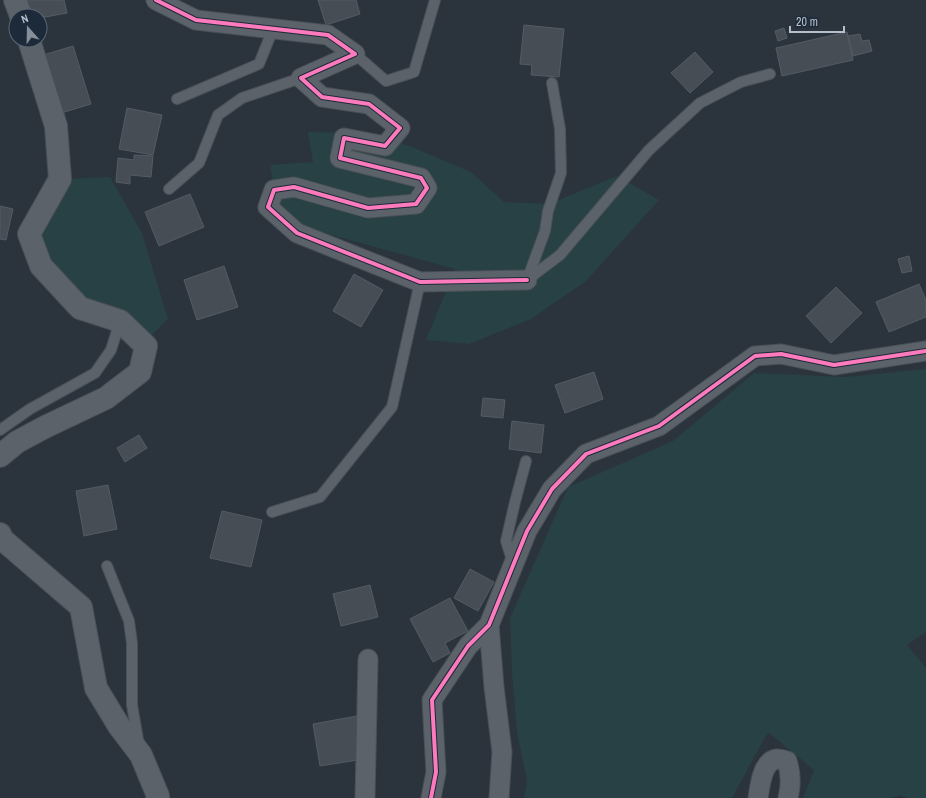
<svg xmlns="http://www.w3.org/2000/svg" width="926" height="798" font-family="'Archivo Narrow',sans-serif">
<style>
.green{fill:#274144}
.building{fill:#464d55;stroke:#535b64}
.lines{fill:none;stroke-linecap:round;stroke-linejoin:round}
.service-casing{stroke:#4a5057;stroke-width:12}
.minor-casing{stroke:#4a5057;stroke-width:21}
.tertiary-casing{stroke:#4a5057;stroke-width:24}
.service{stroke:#5c6269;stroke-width:10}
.minor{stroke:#5c6269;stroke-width:19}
.tertiary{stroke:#5c6269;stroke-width:22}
.cycleway-casing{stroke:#1d2a39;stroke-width:6}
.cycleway{stroke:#fd7abc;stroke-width:4}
</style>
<rect width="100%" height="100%" fill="#2b343d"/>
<path class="green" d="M308 132 372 133 412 147 471 172 504 202 549 204 617 176 659 200 586 281 531 319 469 344 426 340 455 269 303 227 277 204 270 165 313 162Z
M110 177 142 233 168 319 151 336 82 299 50 266 36 230 66 179Z
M926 369V632L907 645 926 668V798H907L900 795 892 798H803L814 770 768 732 732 798H524L527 780 517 733 512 673 510 618 568 487 673 441 754 373 846 377Z"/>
<path class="building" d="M21 0H64L67 13 40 18V16H24Z
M318 0H356L360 14 326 25Z
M524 25 564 29 559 77 531 75 532 65 520 64Z
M784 28 787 38 778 41 775 31Z
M847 32 853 60 782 76 776 48Z
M860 34 862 41 869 40 872 51 853 56 848 36Z
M73 46 91 104 58 114 40 56Z
M695 52 713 72 690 93 671 73Z
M127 108 162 115 153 155 119 149Z
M134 155 153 156 151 177 130 175V184L116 182 118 158 134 160Z
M190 194 204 227 159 246 145 212Z
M0 206 13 209 6 240 0 239Z
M909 256 912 271 902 273 898 259Z
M224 266 238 307 197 320 184 280Z
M354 274 383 290 361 327 333 311Z
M919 284 926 300V317L889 332 876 302Z
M836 287 862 313 831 343 806 316Z
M594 372 603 399 565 413 555 385Z
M483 398 505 400 503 418 481 416Z
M512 421 544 425 541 453 509 449Z
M139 435 147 448 125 462 117 448Z
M108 485 117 529 84 536 76 491Z
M222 511 262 520 251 567 210 558Z
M470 569 494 582 478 611 454 598Z
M370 585 378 617 341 626 333 594Z
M450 598 468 631 445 643 450 653 433 662 410 619Z
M357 716 364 759 320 766 313 724Z"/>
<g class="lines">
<g class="service-casing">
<path id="service" d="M355 54 386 81 414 72 435 0
M177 99 259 64 273 29
M169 189 199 163 218 115 242 98 301 78
M527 280 560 255 649 150 700 103 741 82 770 74
M527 280 545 231 548 211 561 173 560 129 552 83
M0 430 30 409 95 373 111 350 120 321
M272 512 320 497 392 407 420 282
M513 563 506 541 515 502 526 461
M107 566 129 621 132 643V705L139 745"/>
</g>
<g class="minor-casing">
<path id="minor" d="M156 0 196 20 328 35 355 54 301 78 322 97 369 104 400 128 385 146 344 138 340 158 421 178 427 188 416 204 368 208 294 187 274 190 268 207 297 233 420 282 527 280
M489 625 494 687 502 752 499 798
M365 798 368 659
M431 798 436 772 432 700 468 646 489 625 527 531 552 489 586 454 659 426 755 356 781 354 834 365 926 351
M758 798C760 786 762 761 777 759 780 759 784 760 787 761 791 773 791 786 788 798"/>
</g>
<g class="tertiary-casing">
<path id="tertiary" d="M15 0 21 16
M0 456 17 442 45 427 106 398 140 372 146 346 120 321 80 308 41 266 29 234 60 179 56 126 29 40
M0 534 2 539 81 607 96 688 119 726 141 755 158 796 157 798"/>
</g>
<use href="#service" class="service"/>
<use href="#minor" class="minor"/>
<use href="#tertiary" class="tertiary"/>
<g class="cycleway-casing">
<path id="cycleway" d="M156 0 196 20 328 35 355 54 301 78 322 97 369 104 400 128 385 146 344 138 340 158 421 178 427 188 416 204 368 208 294 187 274 190 268 207 297 233 420 282 527 280
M431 798 436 772 432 700 468 646 489 625 527 531 552 489 586 454 659 426 755 356 781 354 834 365 926 351"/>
</g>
<use href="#cycleway" class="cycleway"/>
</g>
<g transform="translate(28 28) rotate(340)"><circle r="19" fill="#1d2a39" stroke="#5a6674"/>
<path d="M0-3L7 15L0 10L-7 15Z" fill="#858f9b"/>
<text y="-6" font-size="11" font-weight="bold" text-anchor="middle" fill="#b6c0cd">N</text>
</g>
<path d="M790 26v6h54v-6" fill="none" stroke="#b6c0cd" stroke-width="2"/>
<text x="796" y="26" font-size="12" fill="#b6c0cd" stroke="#1d2a39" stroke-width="3" paint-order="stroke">20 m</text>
</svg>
